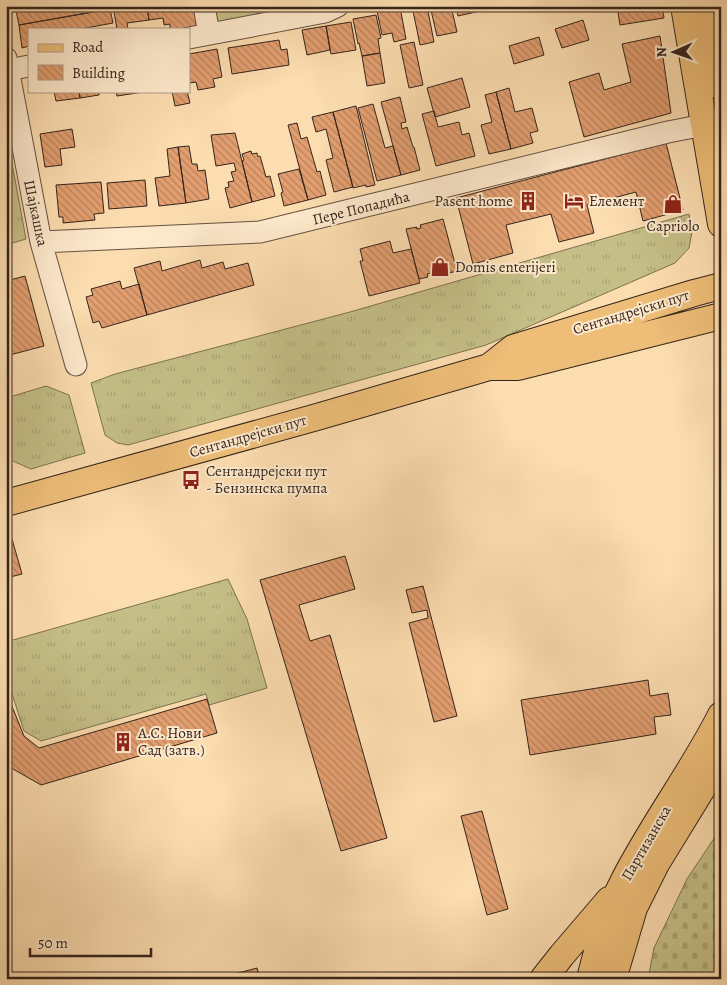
<svg xmlns="http://www.w3.org/2000/svg" width="727" height="985" font-family="Alegreya,serif">
<style>
.grass{fill:url(#grass-tufts);stroke:#7c7252}
.cemetery{fill:url(#cemetery-stones);stroke:#7c7252}
.building{fill:url(#building-back-hatch);stroke:#34241c}
.lines{fill:none;stroke-linecap:round;stroke-linejoin:round}
.minor-casing{stroke:#665241;stroke-width:23}
.major-casing{stroke:#34241c;stroke-width:28}
.minor{stroke:#fde9cc;stroke-width:21}
.major{stroke:#eebe78;stroke-width:26}
.labels{text-anchor:middle;dominant-baseline:central;stroke-width:4;stroke-linejoin:round;paint-order:stroke}
.poi-label{font-size:15px;fill:#34241c;stroke:#fde9cc;text-anchor:start}
.street-label{font-size:15px;fill:#34241c;stroke:#fde9cc}
</style>
<defs>
<pattern id="grass-tufts" width="24" height="20" patternUnits="userSpaceOnUse" patternTransform="scale(1.25)"><rect width="24" height="20" fill="#c5bf87"/><path d="M3 7l-1-3M5 7V3M7 7l1-3M15 17l-1-3M17 17v-4M19 17l1-3" fill="none" stroke="#aaa474"/></pattern>
<pattern id="cemetery-stones" width="16" height="16" patternUnits="userSpaceOnUse" patternTransform="scale(1.25)"><rect width="16" height="16" fill="#c5bf87"/><path d="M2 7V4a2 2 0 0 1 4 0v3zM10 15v-3a2 2 0 0 1 4 0v3z" fill="#aaa474"/></pattern>
<pattern id="building-back-hatch" width="6" height="6" patternUnits="userSpaceOnUse" patternTransform="scale(1.25)"><rect width="6" height="6" fill="#e39f70"/><path d="M-1 5l2 2M0 0l6 6M5-1l2 2" fill="none" stroke="#b9815b"/></pattern>
</defs>
<rect width="100%" height="100%" fill="#fcddb0"/>
<filter id="stains"><feTurbulence type="fractalNoise" baseFrequency=".004" numOctaves="4"/><feColorMatrix values="0 0 0 0 .2 0 0 0 0 .09 0 0 0 0 .02 0 0 0 .5 -.17"/></filter>
<radialGradient id="worn" r=".72"><stop offset=".6" stop-color="#630" stop-opacity="0"/><stop offset="1" stop-color="#630" stop-opacity=".3"/></radialGradient>
<path class="grass" d="M216 6H328L213 28 210 7Z
M6 147H9L26 239 6 245Z
M689 214 692 232 689 248 675 263 486 345 128 445 117 443 105 435 91 383 115 374 350 312Z
M46 386 69 395 85 453 31 469 6 458V398Z
M228 579 247 619 267 688 209 705 206 694 41 741 24 731 6 675V642Z"/>
<path class="cemetery" d="M721 828V979H648L654 948 687 879Z"/>
<path class="building" d="M15 6H110V9L19 25Z
M113 6H147L149 20 127 23 128 29H117Z
M147 6H194L197 30 170 29V24L164 25 163 18 149 20Z
M412 6H427L434 42 420 45Z
M430 6H451L457 32 437 36Z
M456 6H488L489 9 458 16Z
M617 6H662L664 18 620 25Z
M400 7 406 39 394 42 392 33 382 35 377 11Z
M110 9 113 23 80 29H29V46L22 48 19 25Z
M376 15 381 38 378 39 380 53 362 56 359 43 358 44 353 19Z
M583 20 589 40 562 48 555 29Z
M351 22 356 50 331 54 326 26Z
M326 26 330 50 307 55 302 30Z
M660 36 671 113 584 137 569 82 599 73 604 90 631 82 622 44Z
M539 37 544 55 514 64 509 46Z
M279 40 281 50 287 49 289 65 232 74 228 48Z
M414 42 423 85 409 88 400 45Z
M217 49 222 77 213 79 215 87 198 90 196 82 189 83V54Z
M380 53 385 83 367 86 362 56Z
M462 78 470 107 435 117 427 88Z
M509 88 515 112 532 108 538 131 530 133 533 143 511 149 496 92Z
M54 91H79L80 98 56 101Z
M79 91H99V95L80 98Z
M116 91H143V92L117 96Z
M172 91H187L190 103 175 106Z
M496 92 511 149 489 154 481 125 492 122 485 95Z
M400 97 406 122 401 123 402 129 407 127 413 147H414L420 170 401 175 381 102Z
M373 104 385 148 393 146 401 175 377 181 358 108Z
M356 106 375 185 366 187V185L353 188 333 112Z
M434 111 438 127 459 122 462 135 469 133 475 156 436 166 422 114Z
M333 112 353 187 334 192 326 160 333 158 326 129 316 132 312 117Z
M297 123 301 139 307 137 317 172 320 171 326 195 308 200 288 125Z
M72 129 75 147 60 149 62 165 45 167 40 134Z
M235 133 252 202 230 208 225 188 229 187 228 182 234 181 231 172 236 171 234 163 216 166 211 135Z
M666 143 683 210 643 221 636 192 587 205 594 233 559 242 551 214 506 225 513 253 473 264 456 198Z
M189 146 192 164H197L198 171 205 170 209 199 186 203 178 147Z
M178 147 186 203 159 206 155 178 170 176 167 149Z
M251 151 252 154 257 153 258 157 260 156 266 177 270 176 275 196 252 202 242 161 244 160 242 154Z
M299 169 308 200 284 206 281 193 283 192 278 174Z
M145 180 147 206 109 209 107 183Z
M101 182 104 213 94 214 95 220 63 223V217H59L56 185Z
M443 219 457 271 433 277 432 273 427 274 428 277 419 279 406 229 417 227V229L421 228 420 225Z
M390 241 393 253 411 249 420 283 369 296 360 261H363L360 249Z
M200 260 202 268 223 262 225 269 248 263 254 285 147 315 134 268 160 261 162 271Z
M8 274 10 280 25 276 44 346 6 356V275Z
M120 281 122 289 139 284 147 315 102 328 99 321 93 323 86 297 93 295 91 289Z
M12 539 22 574 6 578V540Z
M345 556 355 589 299 605 310 641 330 635 387 838 341 851 260 580Z
M423 586 457 716 434 722 409 623 428 618 427 610 412 613 406 590Z
M648 680 650 696 668 693 671 715 654 717 656 734 530 755 521 700Z
M207 699 217 733 41 785 6 765V704H11L24 736 39 748Z
M482 811 508 909 487 915 461 816Z
M257 968 260 979H215Z"/>
<g class="lines">
<g class="minor-casing">
<path id="minor" d="M204 6 209 34
M189 38 325 12 338 6
M6 58 41 242 76 365
M8 70 29 66
M41 242 260 232 668 132 704 125"/>
</g>
<g class="major-casing">
<path id="major" d="M684 6 721 224
M708 6 721 87
M489 367 513 348 694 293 721 286
M6 503 317 417 489 367H518L721 316
M543 979 562 955 609 900
M590 979C598 947 606 914 622 884 651 826 691 774 721 715
M613 979 634 908 656 864 721 758"/>
</g>
<use href="#minor" class="minor"/>
<use href="#major" class="major"/>
</g>
<defs>
<g id="building-bare" transform="scale(1.5)"><path d="M-4-6H4V6H1V3H-1V6H-4ZM-2.5-4.3h1.7v1.8h-1.7ZM.8-4.3h1.7v1.8H.8ZM-2.5-1h1.7V.8h-1.7ZM.8-1h1.7V.8H.8Z" fill="#8f2418" stroke="#fde9cc" stroke-width="2.5" paint-order="stroke"/></g>
<g id="hotel-bare" transform="scale(1.5)"><path d="M-6-4.5h1.5V1H6V5H4.5V3h-9V5H-6ZM-4 0a1.8 1.8 0 1 1 3.6 0ZM.5 0V-2.5h3Q6-2.5 6 0Z" fill="#8f2418" stroke="#fde9cc" stroke-width="2.5" paint-order="stroke"/></g>
<g id="shop-bare" transform="scale(1.5)"><path d="M-5-2.5h2.3a2.7 3.5 0 0 1 5.4 0H5L5.5 6h-11ZM-1.5-2.5h3a1.5 2.3 0 0 0-3 0Z" fill="#8f2418" stroke="#fde9cc" stroke-width="2.5" paint-order="stroke"/></g>
<g id="bus-bare" transform="scale(1.5)"><path d="M-5-6H5V4H4V6H2V4H-2V6H-4V4H-5ZM-3.5-4V0h7V-4ZM-3.5 1.2v1.5H-2V1.2ZM2 1.2v1.5H3.5V1.2Z" fill="#8f2418" stroke="#fde9cc" stroke-width="2.5" paint-order="stroke"/></g>
</defs>
<g fill-rule="evenodd">
<use href="#building-bare" x="528" y="201"/>
<use href="#hotel-bare" x="574" y="201"/>
<use href="#shop-bare" x="673" y="204"/>
<use href="#shop-bare" x="440" y="267"/>
<use href="#bus-bare" x="191" y="480"/>
<use href="#building-bare" x="123" y="742"/>
</g>
<g class="labels">
<g class="poi-label">
<text x="513" y="201" text-anchor="end">Pasent home</text>
<text x="589" y="201">Елемент</text>
<text x="673" y="226" text-anchor="middle">Capriolo</text>
<text x="455" y="267">Domis enterijeri</text>
<text x="206" y="471">Сентандрејски пут<tspan x="206" dy="17">- Бензинска пумпа</tspan></text>
<text x="138" y="733">А.С. Нови<tspan x="138" dy="17">Сад (затв.)</tspan></text>
</g>
<g class="street-label">
<text transform="translate(361 208) rotate(-14)">Пере Попадића</text>
<text transform="translate(36 213) rotate(78)">Шајкашка</text>
<text transform="translate(631 312) rotate(-17)">Сентандрејски пут</text>
<text transform="translate(248 436) rotate(-16)">Сентандрејски пут</text>
<text transform="translate(646 843) rotate(-60)">Партизанска</text>
</g>
</g>
<rect width="727" height="985" fill="none" stroke="#fcddb0" stroke-width="25"/>
<rect x="8" y="8" width="712" height="970" fill="none" stroke="#34241c" stroke-width="2.5"/>
<rect x="12" y="12" width="702" height="960" fill="none" stroke="#34241c"/>
<rect x="28" y="28" width="162" height="65" fill="#fde9cc" stroke="#ad9a86"/>
<rect x="38" y="44" width="25" height="8" fill="#eebe78" stroke="#ad9a86"/>
<text x="72" y="52" font-size="15" fill="#34241c">Road</text>
<rect x="38" y="65" width="25" height="15" fill="url(#building-back-hatch)" stroke="#ad9a86"/>
<text x="72" y="78" font-size="15" fill="#34241c">Building</text>
<g transform="translate(674 52) rotate(268)" stroke="#fde9cc" stroke-width="4" paint-order="stroke">
<path d="M0-4L9 19L0 12L-9 19Z" fill="#34241c"/>
<text y="-8" font-size="14" font-weight="bold" text-anchor="middle" fill="#34241c">N</text>
</g>
<path d="M30 948v8h121v-8" fill="none" stroke="#34241c" stroke-width="2.5"/>
<text x="38" y="948" font-size="15" fill="#34241c" stroke="#fde9cc" stroke-width="4" paint-order="stroke">50 m</text>
<rect width="100%" height="100%" filter="url(#stains)"/>
<rect width="100%" height="100%" fill="url(#worn)"/>
</svg>
